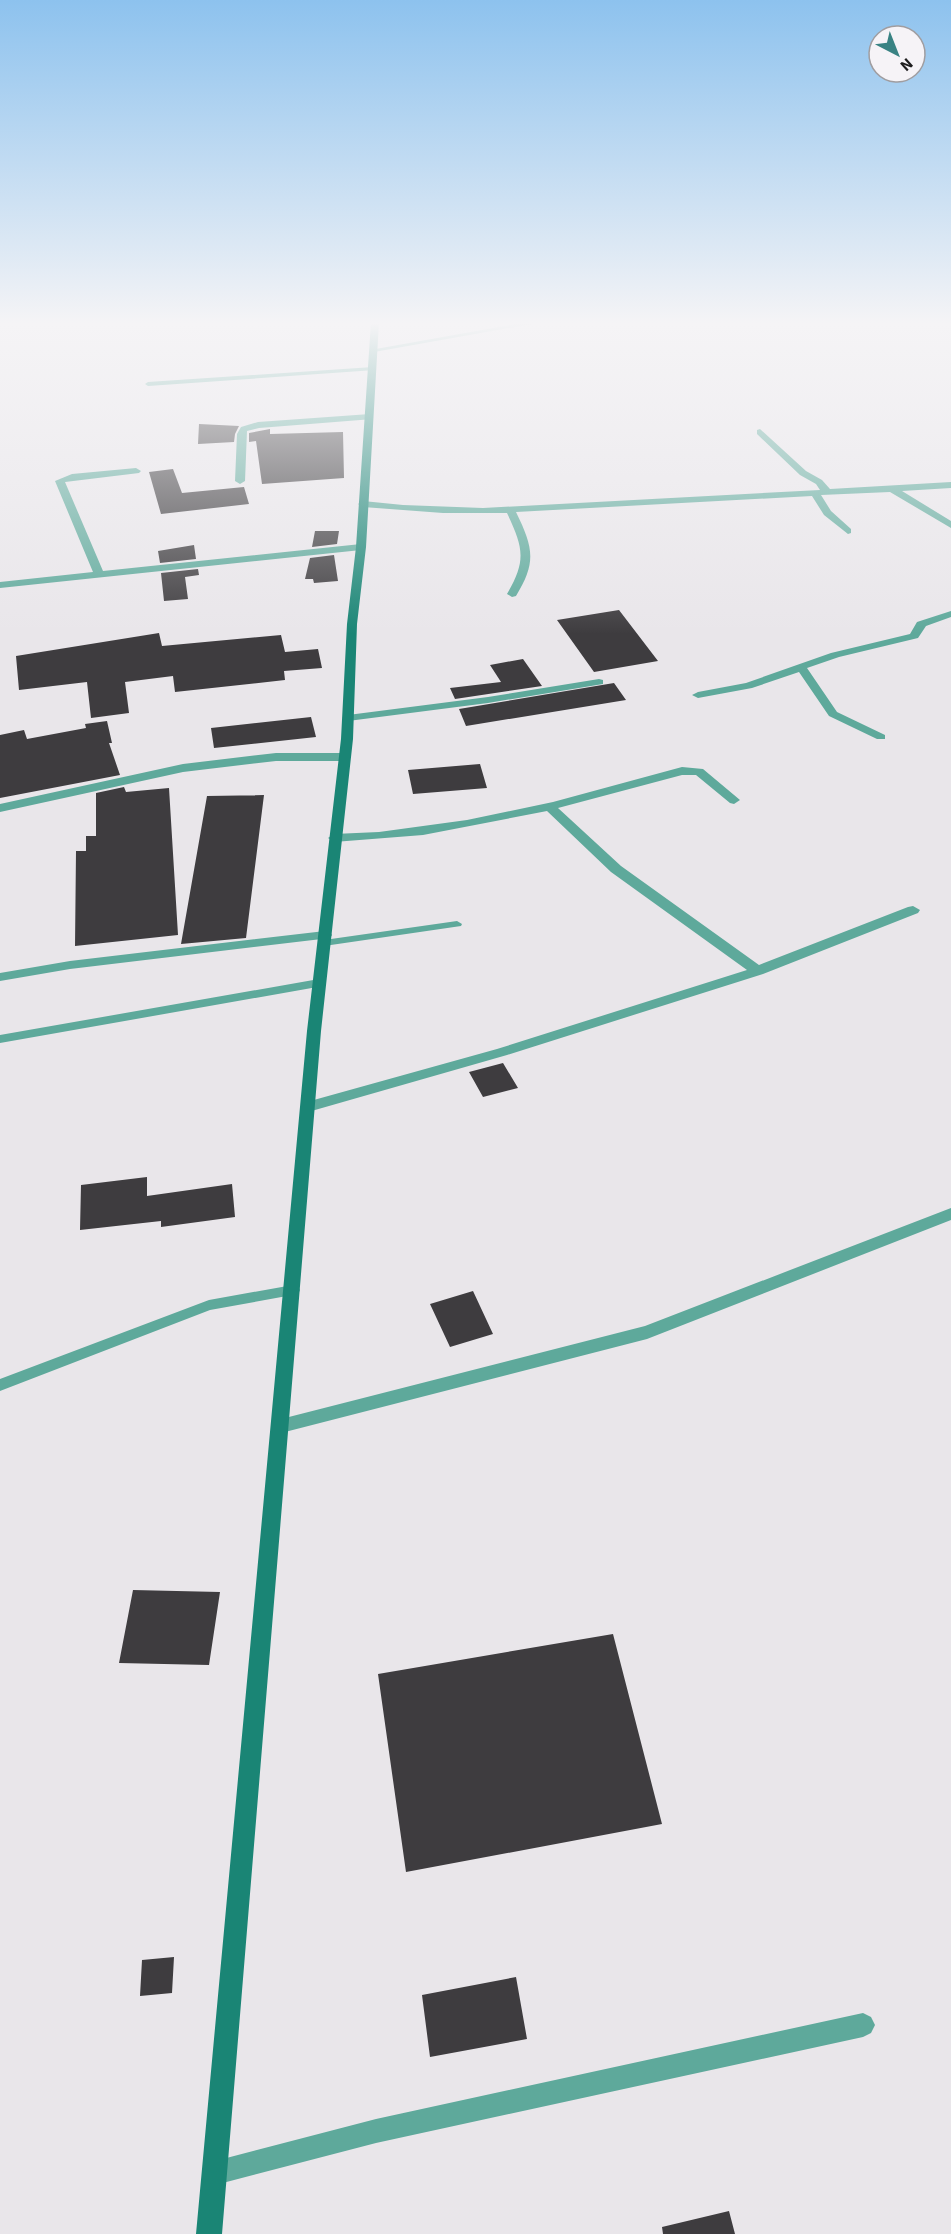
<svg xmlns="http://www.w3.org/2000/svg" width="951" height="2234" font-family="'Source Sans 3',sans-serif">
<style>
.building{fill:#3e3c3f}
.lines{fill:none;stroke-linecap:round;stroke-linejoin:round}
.lane{fill:#5ea99b;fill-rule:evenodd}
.street{fill:#5ea99b;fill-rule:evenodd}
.secondary{fill:#1a8575;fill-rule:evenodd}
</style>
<rect width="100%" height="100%" fill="#e9e6ea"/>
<path class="building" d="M199 424 239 426 235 434 234 442 198 444Z
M270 429V434L343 432 344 478 262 484 256 441 249 442V433Z
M173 469 182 493 244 487 249 504 161 514 149 472Z
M315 531H339L337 544 312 547Z
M194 545 196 559 160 563 158 551Z
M334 555 338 581 314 583 313 579H305L310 558Z
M198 569 199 575 185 577 188 599 164 601 161 573Z
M619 610 658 661 594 672 557 620Z
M159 633 162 646 281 635 285 652 318 649 322 668 284 671 285 680 175 692 173 676 125 682 129 713 91 718 87 682 19 690 16 656Z
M523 659 542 686 455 699 450 688 501 682 490 665Z
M614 683 626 700 466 726 459 709Z
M311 717 316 737 214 748 211 728Z
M107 721 112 743H109L120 775 0 798V735L24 730 27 739 86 728 85 724Z
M480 764 487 788 413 794 408 770Z
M124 787 126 792 169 788 178 935 75 946 76 851H86V836H96V793Z
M264 795 246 938 181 944 207 796Z
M503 1063 518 1088 483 1097 469 1072Z
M147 1177V1196L232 1184 235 1217 161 1227V1221L80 1230 81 1185Z
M473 1291 493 1334 450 1347 430 1304Z
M133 1590 220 1592 209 1665 119 1663Z
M613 1634 662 1824 406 1872 378 1674Z
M174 1957 172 1993 140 1996 142 1960Z
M516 1977 527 2039 430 2057 422 1995Z
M729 2211 735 2234H663L662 2227Z"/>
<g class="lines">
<path class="lane" d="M373 367 376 369 375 370 148 386 145 384 148 382Z
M457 921 462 924 461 926 324 946 319 943 324 940Z
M319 979 325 983 323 986 0 1043V1035Z
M293 1285 298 1286 300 1290 298 1294 210 1310 0 1391V1379L209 1300Z"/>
<path class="street" d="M527 322H543L374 352 370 350Z
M370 414 373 415V419L259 428 247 431 245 481 240 484 235 481 237 434 241 427 258 422Z
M760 429 806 471 822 480 830 489 951 482V488L902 491 951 521V528L890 492 821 495 831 511 851 529V533L848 534 824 515 812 496 516 512C533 547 537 562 516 596L512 597 507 594C527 560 523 547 507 513H443L363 507 358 504 363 501 403 505 483 508 820 490 816 484 800 475 757 434V430Z
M136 468 141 471 139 473 65 482 103 571 361 544 366 547 361 550 0 588V582L93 572 55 481 72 474Z
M951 611V617L926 626 918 638 839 657 807 668 837 712 885 735V739H877L829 716 799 672 752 688 698 698 692 695 698 692 746 683 831 653 910 634 917 622Z
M599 679 603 680V684L488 703 348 721 342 718 348 715 488 697Z
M276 753H344L350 757 344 761H276L183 772 0 812V804L183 764Z
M682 767 703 769 740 800 734 804 730 803 696 775H682L558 808 621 866 759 965 908 907 913 906 920 910 918 913 763 974 507 1055 308 1112 303 1111 301 1107 303 1103 497 1049 747 970 611 872 547 811 423 835 334 842 328 838 334 834 379 832 467 820 553 802Z
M325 931 330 932 332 935 330 938 70 969 0 981V973L70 961Z
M951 1208V1220L647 1339 281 1433 275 1431 272 1426 275 1421 281 1419 645 1326Z
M863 2013 871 2017 875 2025 871 2033 863 2037 376 2143 215 2185 206 2182 203 2173 206 2164 215 2161 376 2119Z"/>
<path class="secondary" d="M371 322H379L366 547 357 624 353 739 321 1031 222 2234H196L307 1031 341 739 347 624 356 547Z"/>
</g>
<linearGradient id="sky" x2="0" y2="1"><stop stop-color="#8dc2ee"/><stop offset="0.51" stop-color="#f5f4f6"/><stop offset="1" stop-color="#f5f4f6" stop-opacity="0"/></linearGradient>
<rect width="951" height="634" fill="url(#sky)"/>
<g transform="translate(897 54) rotate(138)"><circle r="28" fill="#f6f3f7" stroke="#a09da0" stroke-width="1.5"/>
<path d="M0-4.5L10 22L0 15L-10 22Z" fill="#398283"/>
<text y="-9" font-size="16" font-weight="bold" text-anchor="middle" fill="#1e1d1e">N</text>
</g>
</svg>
